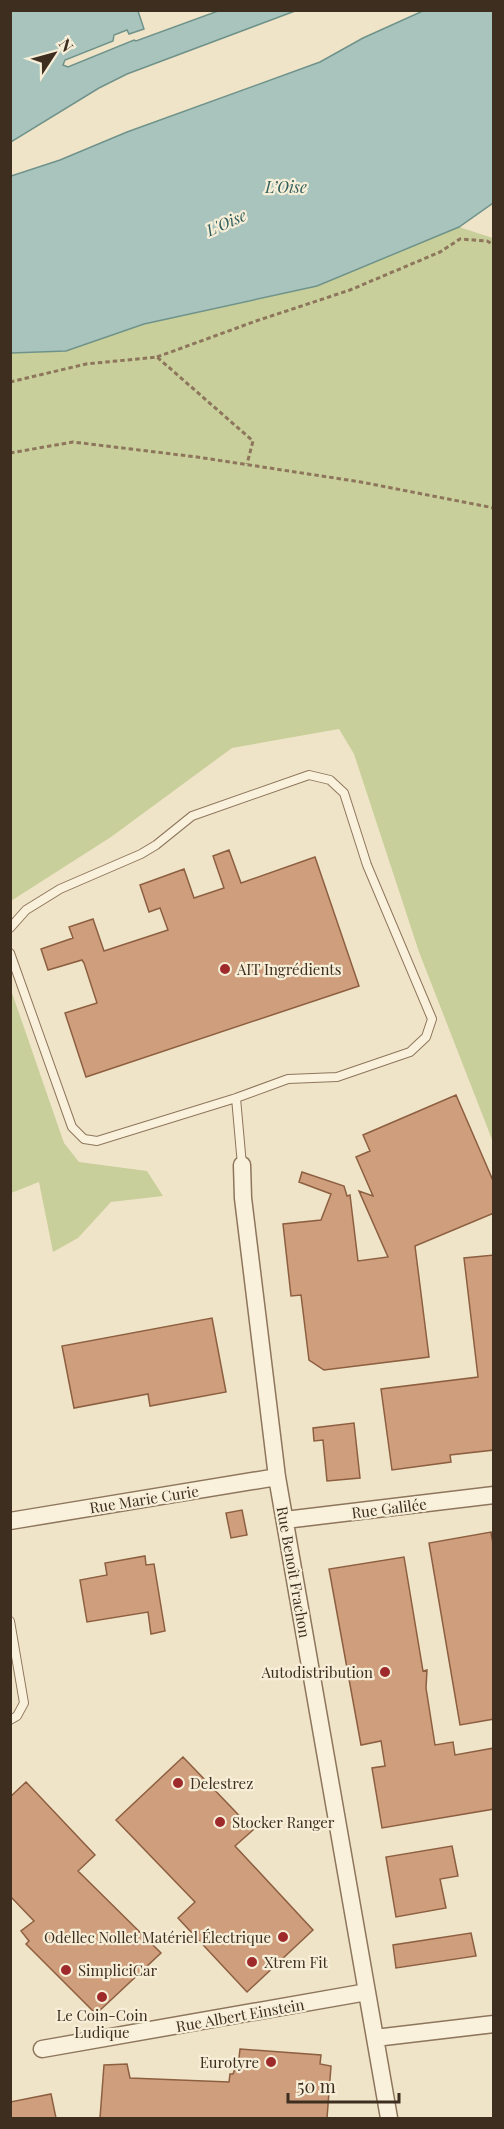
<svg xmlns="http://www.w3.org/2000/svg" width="504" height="2129" font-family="'Playfair Display',serif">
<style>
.green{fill:#c9cf9b}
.water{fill:#a9c4bc;stroke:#6f938a;stroke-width:1.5}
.building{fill:#cf9f7d;stroke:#8d5f41;stroke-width:1.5}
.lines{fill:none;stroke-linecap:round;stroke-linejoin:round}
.service-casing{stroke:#8d765c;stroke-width:10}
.minor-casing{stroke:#8d765c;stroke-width:19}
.path{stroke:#8d765c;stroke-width:3;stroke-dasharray:4.5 3;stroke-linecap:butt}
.service{stroke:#faf1dc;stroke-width:8}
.minor{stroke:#faf1dc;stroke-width:16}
.poi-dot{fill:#9e2a2b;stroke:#f7eed8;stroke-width:2}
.labels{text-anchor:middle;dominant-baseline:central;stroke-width:4.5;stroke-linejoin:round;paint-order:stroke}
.poi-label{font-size:15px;fill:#3d2e20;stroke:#f7eed8;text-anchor:start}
.street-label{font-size:15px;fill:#3d2e20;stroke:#f7eed8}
.water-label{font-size:16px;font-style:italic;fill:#2f5d5a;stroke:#f7eed8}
</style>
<rect width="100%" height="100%" fill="#f0e4c8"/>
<path class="green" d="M459 227 493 238V1142L419 952 354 754 339 729 232 748 111 837 11 901V353L66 351 144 324 305 289Z
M11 990 64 1143 79 1162 147 1171 163 1196 111 1202 78 1238 53 1252 39 1182 11 1193Z"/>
<path class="water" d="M11 10 138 11 144 29 129 34 127 30 114 35 113 41 65 60 63 65 68 67 134 40 136 41 218 11H295L127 74 99 88 11 142Z
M425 10 493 11V203L459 227 317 286 144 324 66 351 11 353V176L60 160 127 132 320 62 363 38Z"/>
<path class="building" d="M229 850 241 883 315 857 359 986 86 1077 65 1013 97 1003 84 963 82 960 48 970 41 949 73 938 69 927 93 919 104 951 168 930 160 908 149 912 140 885 184 869 194 898 224 888 213 856Z
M456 1095 494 1183V1213L415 1246 429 1357 324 1370 309 1360 301 1295 291 1296 283 1224 321 1220 331 1194 299 1182 302 1172 344 1186 347 1196 350 1195 358 1261 388 1257 359 1191 373 1196 356 1157 370 1151 363 1135Z
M494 1255V1450L450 1455 451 1462 392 1470 381 1389 478 1377 464 1258Z
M212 1318 226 1392 150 1406 148 1394 74 1408 62 1346Z
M354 1423 360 1478 327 1481 323 1440 314 1441 313 1428Z
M242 1510 247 1535 231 1538 226 1513Z
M491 1532 494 1549V1719L460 1725 429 1543Z
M145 1556 146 1565 154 1564 165 1631 151 1634 148 1612 87 1622 80 1580 107 1575 105 1563Z
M404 1557 423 1671 427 1670 426 1688 435 1745 453 1742 455 1755 494 1748V1809L382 1828 372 1768 385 1766 381 1741 361 1745 329 1569Z
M183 1757 253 1830 235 1846 313 1930 247 1992 178 1918 195 1902 116 1820Z
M26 1782 95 1855 78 1871 161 1953 96 2014 26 1944 29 1941 21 1931 34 1921 10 1896V1797Z
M452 1846 458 1876 440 1879 446 1908 396 1917 386 1857Z
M471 1933 476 1956 396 1968 393 1945Z
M240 2049 321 2055 320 2064 331 2066 327 2118H100L104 2065 127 2064 130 2078 229 2082 230 2074H233L239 2058Z
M51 2094 56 2118H10V2102Z"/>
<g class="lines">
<g class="service-casing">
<path id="service" d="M10 928 26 910 60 889 141 854 156 845 192 816 309 775 330 780 344 793 367 865 432 1019 426 1037 410 1052 337 1077 288 1079 236 1098 97 1141 84 1139 72 1127 10 953
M236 1098 242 1165
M10 1621 24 1703 17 1716 10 1720"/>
</g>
<g class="minor-casing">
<path id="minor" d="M242 1165 243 1198 277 1477 389 2118
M285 1520 494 1495
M10 1521 277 1477
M375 2038 494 2024
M42 2049 367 1992"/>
</g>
<path class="path" d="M157 357 256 321 350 290 440 252 460 239 487 241 494 245
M10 382 86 364 157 357 253 441 247 464
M10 453 73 442 197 457 361 482 494 508"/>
<use href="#service" class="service"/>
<use href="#minor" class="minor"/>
</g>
<g class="poi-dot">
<circle cx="225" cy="969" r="6"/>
<circle cx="385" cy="1672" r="6"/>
<circle cx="178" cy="1783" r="6"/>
<circle cx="220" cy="1822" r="6"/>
<circle cx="283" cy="1937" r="6"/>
<circle cx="252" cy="1962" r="6"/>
<circle cx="66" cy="1970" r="6"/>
<circle cx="102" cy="1997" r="6"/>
<circle cx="271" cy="2062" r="6"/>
</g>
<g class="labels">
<g class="poi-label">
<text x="237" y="969">AIT Ingrédients</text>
<text x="373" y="1672" text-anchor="end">Autodistribution</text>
<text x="190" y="1783">Delestrez</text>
<text x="232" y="1822">Stocker Ranger</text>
<text x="271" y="1937" text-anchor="end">Odellec Nollet Matériel Électrique</text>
<text x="264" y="1962">Xtrem Fit</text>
<text x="78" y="1970">SimpliciCar</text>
<text x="102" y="2015" text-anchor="middle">Le Coin-Coin<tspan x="102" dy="17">Ludique</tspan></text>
<text x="259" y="2062" text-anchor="end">Eurotyre</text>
</g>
<g class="street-label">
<text transform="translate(144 1499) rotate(-9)">Rue Marie Curie</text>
<text transform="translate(389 1508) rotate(-7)">Rue Galilée</text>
<text transform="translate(294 1572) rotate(80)">Rue Benoît Frachon</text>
<text transform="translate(240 2015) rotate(-10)">Rue Albert Einstein</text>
</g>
<g class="water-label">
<text x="286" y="186">L’Oise</text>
<text transform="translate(226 222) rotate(-24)">L'Oise</text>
</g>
</g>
<rect width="504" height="2129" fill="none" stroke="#3d2e20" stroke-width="24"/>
<g transform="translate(54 54) rotate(54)" stroke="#f7eed8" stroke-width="4.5" paint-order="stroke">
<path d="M0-4.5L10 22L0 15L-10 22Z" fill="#3d2e20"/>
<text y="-9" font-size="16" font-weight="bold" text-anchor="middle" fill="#3d2e20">N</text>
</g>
<path d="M288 2093v9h111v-9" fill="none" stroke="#3d2e20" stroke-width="3"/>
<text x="297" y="2093" font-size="18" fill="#3d2e20" stroke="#f7eed8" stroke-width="4.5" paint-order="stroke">50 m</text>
</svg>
